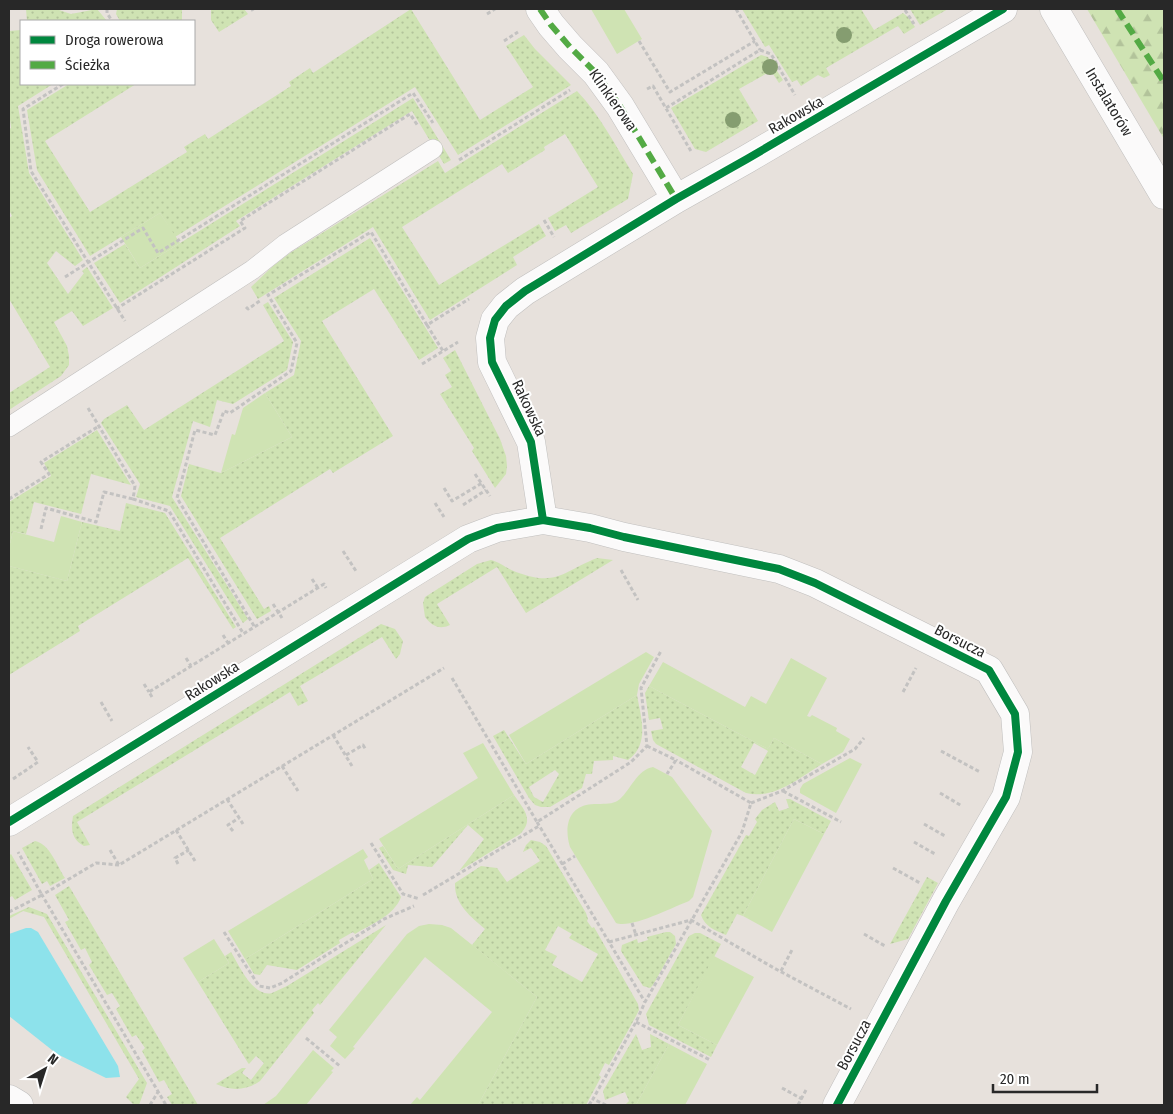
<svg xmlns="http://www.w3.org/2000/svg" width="1173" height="1114" font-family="'Fira Sans Condensed',sans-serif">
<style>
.grass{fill:url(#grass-dots);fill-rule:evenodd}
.forest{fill:url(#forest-firs)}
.park{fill:#cfe3b3}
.water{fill:#8de2eb}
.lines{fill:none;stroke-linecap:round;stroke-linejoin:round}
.lane-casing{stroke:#c0bfbe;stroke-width:20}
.street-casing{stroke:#c0bfbe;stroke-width:29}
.path{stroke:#c3c2c1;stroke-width:3;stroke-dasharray:4 2.5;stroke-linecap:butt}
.lane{stroke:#fbfafa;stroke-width:19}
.street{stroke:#fbfafa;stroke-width:28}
.quiet{stroke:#53aa44;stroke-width:6;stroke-dasharray:12 6;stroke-linecap:butt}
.cycleway-casing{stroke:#fff;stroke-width:11}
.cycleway{stroke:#00873e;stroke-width:8}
.tree{fill:#859d70}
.labels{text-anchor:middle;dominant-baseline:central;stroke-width:4;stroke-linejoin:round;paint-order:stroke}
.street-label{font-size:15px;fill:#282828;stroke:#fff}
</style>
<defs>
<pattern id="grass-dots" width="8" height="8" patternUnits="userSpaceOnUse" patternTransform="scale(1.25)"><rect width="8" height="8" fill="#cfe3b3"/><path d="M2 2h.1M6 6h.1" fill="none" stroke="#b2c39a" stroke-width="1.8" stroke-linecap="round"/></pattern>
<pattern id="forest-firs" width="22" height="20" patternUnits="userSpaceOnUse" patternTransform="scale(1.25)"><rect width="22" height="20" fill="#cfe3b3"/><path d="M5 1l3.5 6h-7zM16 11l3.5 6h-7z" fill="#b2c39a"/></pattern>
</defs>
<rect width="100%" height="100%" fill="#e7e1dc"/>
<path class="grass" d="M26 9H56L71 14 97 9 107 21H27Z
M117 9H182V21H120L116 14Z
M211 9H244L248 14 219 32 211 20Z
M411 9 480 120 533 87 506 46 524 35 535 49 571 85 458 155 415 87 175 237 160 213 90 256 37 170 27 110 69 84H136L45 141 90 212 187 152 184 147 205 134 208 139 291 86 289 82 310 68 313 73Z
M742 9H861L874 30 903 13 908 17 915 27 904 34 898 26 826 68 830 75 824 78 818 75 801 86 797 80 792 82 769 45 765 47Z
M910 9H948L920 25Z
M21 30V84H53L18 106 29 173 83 260 75 266 56 251 47 263 68 294 84 273 82 271 87 267 113 308 83 326 72 311 54 322 67 346 69 356V365L61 376 9 410V393L50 367 9 299V218L12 216 9 210V129L11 128 9 111V31Z
M761 55 768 57 783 80 779 83 771 71 739 89 758 121 706 152 695 149 671 108Z
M577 91C600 115 615 145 633 174L628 199 571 233 566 225 555 231 548 218 598 187 565 134 544 147 545 150 508 173 502 164 402 227 439 285 539 224 546 236 513 257 517 265 430 320 373 227 258 299 251 287 273 266 290 253 438 161 445 173Z
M413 98 451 160 444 164 412 111 236 221 240 226 120 303 94 263 125 244 140 268Z
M370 238 438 348 419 360 374 289 322 321 393 436 333 473 330 469 220 538 264 609 269 606 271 611 257 619 181 496 189 464 221 473 292 437 265 393 294 375 301 341 274 298Z
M268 302 293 342 287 370 233 404 217 400 210 427 193 421 172 497 248 619 243 623 170 506 136 497 140 484 101 423 104 419 127 405 144 430 284 341 263 305Z
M455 350 500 439 506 456 507 466 506 474 495 488 472 451 474 448 440 394 452 387 445 375 451 371 443 358Z
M97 430 131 485 91 474 81 514 34 502 26 534 13 531 9 548V502L51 476 44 463Z
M126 503 165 513 236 627 233 629 188 558 78 626 80 631 9 675V566L67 581 82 522 120 531Z
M597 558 613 560 526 613 497 567 437 604 450 625C439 630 432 626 425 617L423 603 425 597 477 564 491 560C500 562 507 569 516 572 557 587 562 572 597 558Z
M381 624 395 629 403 641 400 654 396 659 382 637 300 686 308 701 298 706 290 692 77 822 90 845 84 846C71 839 71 829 73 816Z
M649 686 768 749 774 738 822 764C799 778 774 800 746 793L656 744 653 740 651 731 663 729 660 718 649 720 645 693ZM754 743 768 751 755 775 741 767Z
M637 695C641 718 650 744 628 760L613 756V760L594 761 592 774H586L582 788 550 807H541L535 805 529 798 493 736 504 730 526 764ZM555 770 559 774 543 802 534 797 529 787Z
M514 795C523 809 535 819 520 834L459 871 484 839 468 825 432 867 408 865 406 874 393 870 379 848 383 846 398 869Z
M786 799H790L831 821 824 834 794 819 743 916 737 914 726 935C715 930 705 927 701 915L746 835 749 836 757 822 755 819 762 810 775 802 779 811 789 808Z
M531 840 540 842 546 846 586 913 588 919 587 921 592 928 594 927 638 1004 639 1010 636 1016 609 1065 605 1063 599 1075 601 1077 586 1105H478L537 997 472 945 485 929C471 917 454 904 455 883L481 866 497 868 507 882 540 861 531 848 523 852 526 845ZM558 926 572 934 569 938 598 954 582 982 552 965 557 956 545 950Z
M35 841C50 844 57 866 65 878L50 886 47 881 42 884 22 848Z
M11 854 32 890 15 900 12 896 9 898V856Z
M379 863 401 897C394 916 371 924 355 934L353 932 339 940 340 943 297 970 267 965 260 975 254 974 245 959 373 879 369 870Z
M927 877 938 883 908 939 890 944Z
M69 886 198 1105H172L167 1097 172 1094 164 1080 159 1082 142 1051 145 1048 136 1035 132 1037 116 1009 120 1006 112 993 107 995 89 965 92 962 85 948 81 950 65 922 69 920 55 895Z
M29 907 47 914 147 1083 139 1105H134L126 1097 139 1079 44 917 23 911 9 919V916Z
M386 925 320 1005 318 1003 312 1010 314 1013 260 1081C246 1091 231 1091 216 1084L242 1068H246L242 1073 251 1080 264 1063 256 1056 249 1064 248 1063 198 982 229 963 225 956 231 952C239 965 253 998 272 993 277 991 282 988 287 986Z
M666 932H670L675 936 676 944 653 985 650 988 643 986 621 951 622 945 637 939 638 943 648 940 647 937Z
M695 933H700L721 944 678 1025 717 1045 711 1057 649 1025 646 1014 689 936Z
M636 1034 642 1050 651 1047 650 1034 669 1044 636 1105H625L629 1101 625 1092 605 1100 603 1091Z"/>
<path class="forest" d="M1087 9H1164V139Z"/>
<path class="park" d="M591 9H624L642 39 617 54Z
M160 213 180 243 140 268 121 237Z
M265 393 292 437 221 473 232 434 235 435 243 408Z
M61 516 82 522 67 581 9 566V548L13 531 54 542Z
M646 652 654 657 639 684 637 695 526 764 509 735Z
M791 658 827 678 807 716 810 717 812 715 837 728 836 731 850 739 843 752 822 764 774 738 768 749 649 686 663 662 745 707 751 696 766 704Z
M483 743 514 795 398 869 379 839 478 778 463 753Z
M850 758 862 764 836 813 800 793V789L803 784Z
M653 767 672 777 712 831 693 897 689 901C673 907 631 929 616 923L570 847C565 831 566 810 586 805 596 802 611 807 620 799 631 789 637 770 653 767Z
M794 819 824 834 772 932 743 916Z
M363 849 368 857 364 860 373 879 245 959 228 931Z
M429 924 442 925 451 928 537 997 478 1105H410L417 1097 420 1100 492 1012 425 957 353 1047 355 1048 345 1059 330 1046 337 1037 329 1030 407 934 419 926Z
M214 939 229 963 198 982 183 958Z
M714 956 754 977 717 1045 678 1025Z
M669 1044 707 1064 685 1105H636Z
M313 1050 334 1068 331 1071 333 1072 306 1105H263L276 1096Z"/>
<path class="water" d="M26 928H31L38 932 118 1066 120 1077 106 1078 57 1054 9 1016V934Z"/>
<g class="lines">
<g class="lane-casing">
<path id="lane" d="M9 427 252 270 285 244 433 149"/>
</g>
<g class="street-casing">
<path id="street" d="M540 9 551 25 570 47 596 73 620 106 676 199
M1054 9 1164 195
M543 520 531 442 492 362 490 338 495 320 506 306 525 291 676 199 747 159 1003 9
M9 822 468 539 497 528 543 520 590 528 624 537 779 569 815 583 989 670 1015 714 1018 752 1006 797 946 901 837 1105
M9 1099 19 1105"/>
</g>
<path class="path" d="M107 9V13L112 21
M252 9 253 11
M736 9 760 50
M905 10 914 24
M487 14 495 9
M504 41 518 32
M639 41 670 92 755 41
M63 84 23 109 31 171 125 321
M647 89 653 86 692 153
M666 108 760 50 771 54 795 95
M459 160 570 90
M544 220 554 237
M65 277 143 228 158 253 413 93 433 123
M246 307 248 309 261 300
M116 309 245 228 240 221 410 114 418 126
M427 325 443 351
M422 364 458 342
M88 408 135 486 133 499 169 511 243 633
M475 474 490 496
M444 488 452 501 482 483
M9 499 49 474 41 462 99 426
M435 503 444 517
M463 505 486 490
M41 529 46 508 96 522 104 492 133 499
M343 551 356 571
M621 570 638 600
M312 579 318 588
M273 604 282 618
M254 626 177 498 195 430 215 435 224 411 230 413 291 371 297 343 268 295 371 232 427 325 469 299
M223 635 228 643
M186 658 191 666
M452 678 537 822 631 762 647 746 641 688 661 651
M144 684 149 692
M903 692 916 668
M152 697 149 692 324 584 326 588
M101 702 112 721
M333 735 352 766
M647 746 676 760 667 774
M941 751 980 772
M346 755 363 745 366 750
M282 766 298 791
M13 779 38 762 28 747
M783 791 841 822
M940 793 962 806
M227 799 243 824
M751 803 782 791 855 749 864 738
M537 822 645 1002
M924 824 945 836
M176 830 195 861
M233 831 228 825 239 818
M914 842 935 854
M371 843 403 894 420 899
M110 850 119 865 444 668
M178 864 175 858 189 850
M562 864 575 856
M119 865 96 863 42 895 166 1105
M893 868 920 883
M423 895 539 826
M9 912 42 895 18 852
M632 923 636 935
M224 932 259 986 270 988 282 983 384 919 414 906
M864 934 885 946
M609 942 691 920 774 968 851 1009
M781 971 793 948
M636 1022 710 1060
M306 1038 341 1067
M782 1088 802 1099
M150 1105 158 1092
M589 1105 593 1099
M606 1105 593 1099 636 1022 645 1002 742 832 751 803 676 760
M798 1105 806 1090"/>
<use href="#lane" class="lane"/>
<use href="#street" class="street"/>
<path class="quiet" d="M540 9 551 25 570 47 596 73 620 106 676 199
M1117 9 1164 82"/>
<g class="cycleway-casing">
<path id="cycleway" d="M543 520 531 442 492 362 490 338 495 320 506 306 525 291 676 199 747 159 1003 9
M9 822 468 539 497 528 543 520 590 528 624 537 779 569 815 583 989 670 1015 714 1018 752 1006 797 946 901 837 1105"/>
</g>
<use href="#cycleway" class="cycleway"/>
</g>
<g class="tree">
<circle cx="844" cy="35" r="8"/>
<circle cx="770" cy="67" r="8"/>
<circle cx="733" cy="120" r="8"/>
</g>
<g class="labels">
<g class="street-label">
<text transform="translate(613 100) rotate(55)">Klinkierowa</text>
<text transform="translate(1109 102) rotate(59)">Instalatorów</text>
<text transform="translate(796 115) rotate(-30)">Rakowska</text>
<text transform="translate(529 408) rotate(65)">Rakowska</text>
<text transform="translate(960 641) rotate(27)">Borsucza</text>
<text transform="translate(212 681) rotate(-32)">Rakowska</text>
<text transform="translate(854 1045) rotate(-62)">Borsucza</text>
</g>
</g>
<rect width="1173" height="1114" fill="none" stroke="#282828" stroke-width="20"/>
<rect x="20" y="20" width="175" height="65" fill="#ffffff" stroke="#a9a9a9"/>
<rect x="30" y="36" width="25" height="8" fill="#00873e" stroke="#a9a9a9"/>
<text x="65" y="45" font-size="15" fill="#282828">Droga rowerowa</text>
<rect x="30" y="61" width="25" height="8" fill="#53aa44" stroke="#a9a9a9"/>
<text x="65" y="70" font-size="15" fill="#282828">Ścieżka</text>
<g transform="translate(45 1069) rotate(39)" stroke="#ffffff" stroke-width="4" paint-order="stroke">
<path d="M0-4L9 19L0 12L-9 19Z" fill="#282828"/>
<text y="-8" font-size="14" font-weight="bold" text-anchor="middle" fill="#282828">N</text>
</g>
<path d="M993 1084v8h104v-8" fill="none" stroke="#282828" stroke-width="2.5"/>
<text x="1000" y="1084" font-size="15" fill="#282828" stroke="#ffffff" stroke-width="4" paint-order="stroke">20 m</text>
</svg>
